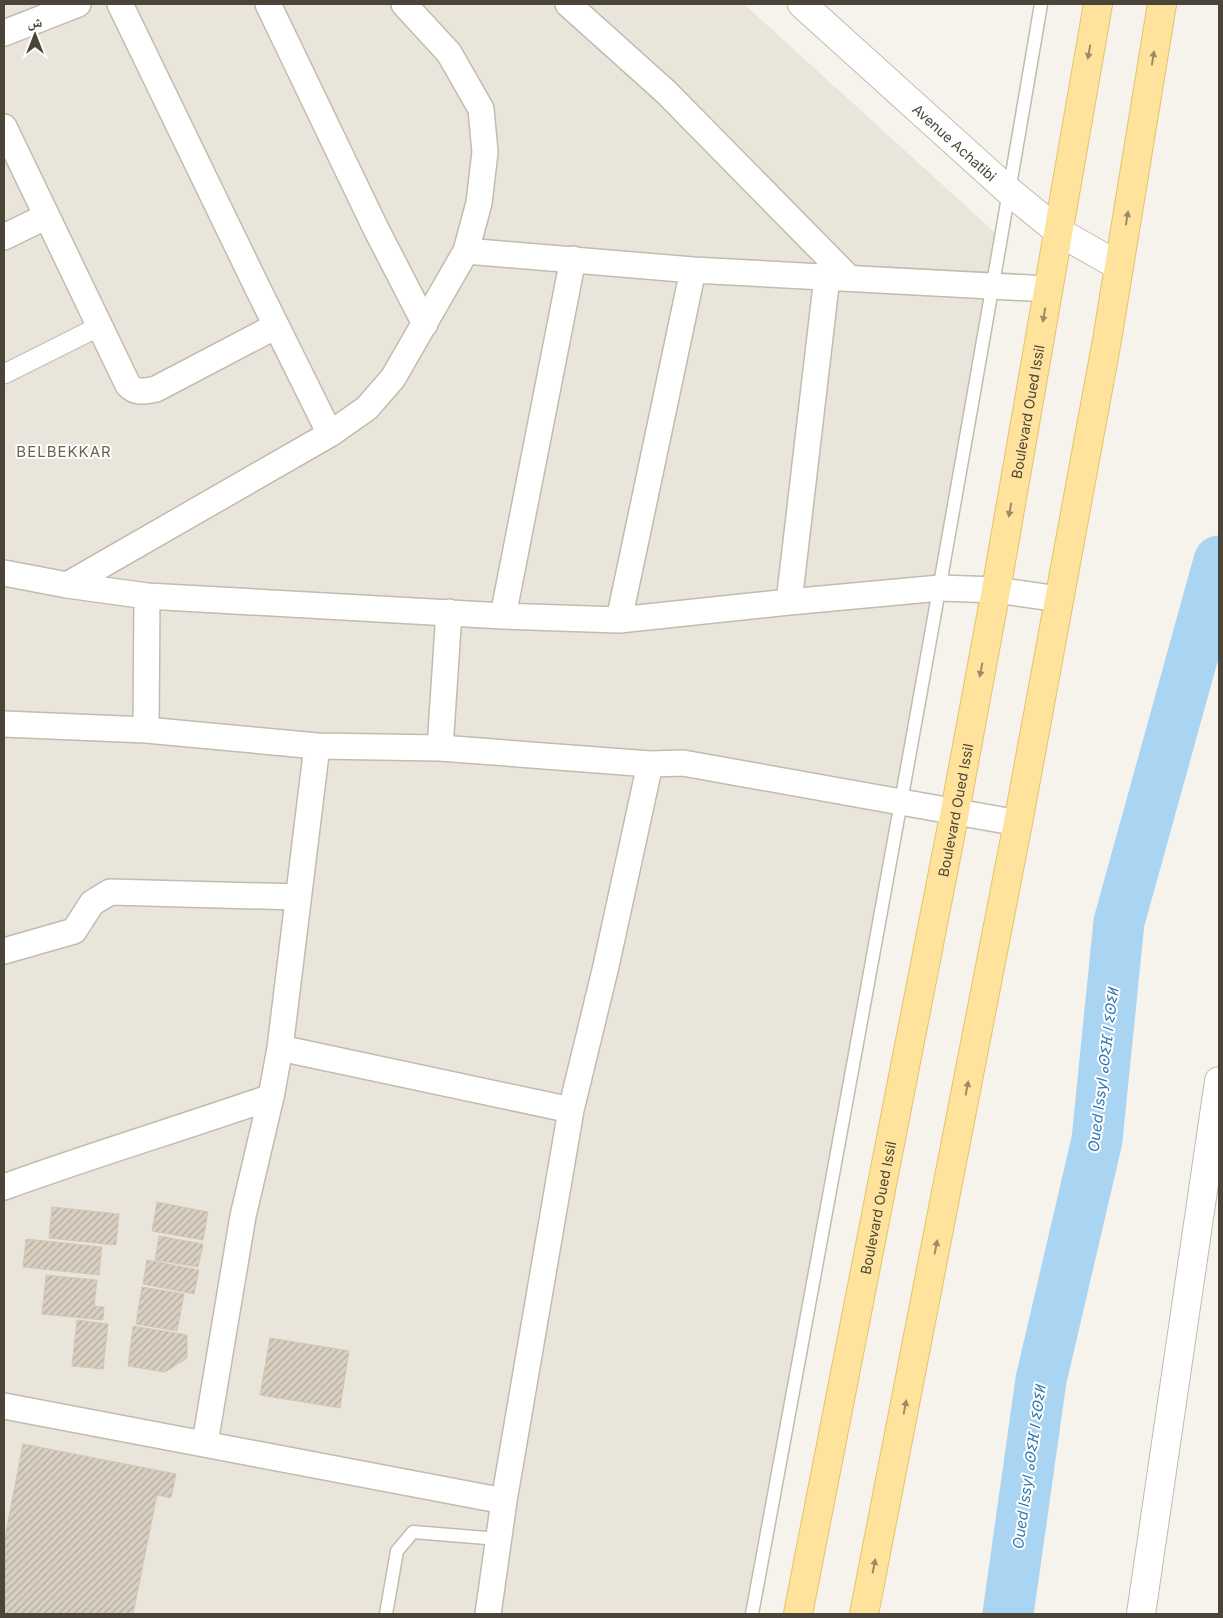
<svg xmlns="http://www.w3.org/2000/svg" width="1223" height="1618" font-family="Inter,'Noto Naskh Arabic','Noto Sans Tifinagh',sans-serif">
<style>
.residential{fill:#eae5da}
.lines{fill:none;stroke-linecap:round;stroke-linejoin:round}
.river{stroke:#a9d4f2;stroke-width:51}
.building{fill:url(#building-hatch);stroke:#d3c7b4}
.service-casing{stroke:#c2bbae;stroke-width:15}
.pedestrian-casing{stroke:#c2bbae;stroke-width:21}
.minor-casing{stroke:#c2bbae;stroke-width:28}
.tertiary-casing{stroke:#c2bbae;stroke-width:30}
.primary-casing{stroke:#e6c16a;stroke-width:30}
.service{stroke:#fff;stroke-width:12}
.pedestrian{stroke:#fff;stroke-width:19}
.minor{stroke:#fff;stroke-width:25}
.tertiary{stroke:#fff;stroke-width:28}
.primary{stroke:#ffe39c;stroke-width:28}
.oneway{fill:#9c8c66}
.labels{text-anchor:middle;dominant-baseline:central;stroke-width:4;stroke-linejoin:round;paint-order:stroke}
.street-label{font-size:14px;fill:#4b4439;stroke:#fff}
.neighbourhood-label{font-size:15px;letter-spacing:1px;fill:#6e6250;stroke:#fff}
.water-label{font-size:15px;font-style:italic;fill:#2e7ab2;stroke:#fff}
</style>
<defs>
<pattern id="building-hatch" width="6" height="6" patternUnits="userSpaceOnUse" patternTransform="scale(1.25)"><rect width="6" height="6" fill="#d8cfc1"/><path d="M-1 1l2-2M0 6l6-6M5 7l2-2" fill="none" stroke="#b1aa9e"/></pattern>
</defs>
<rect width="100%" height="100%" fill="#f6f3ec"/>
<path class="residential" d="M4 4H744L1002 239 752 1614H4Z"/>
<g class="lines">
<path class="river" d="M1008 1614 1041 1380 1097 1140 1119 922 1219 561"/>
</g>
<path class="building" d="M157 1202 208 1212 203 1240 152 1231Z
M52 1207 119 1214 116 1245 49 1238Z
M159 1236 203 1244 198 1267 155 1260Z
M26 1239 102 1247 99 1275 23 1267Z
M147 1260 199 1270 194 1294 143 1284Z
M46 1275 97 1280 94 1306 104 1307 103 1320 42 1314Z
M142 1287 184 1294 177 1331 136 1324Z
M77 1320 108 1324 103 1369 72 1366Z
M133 1326 187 1335V1358L165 1372 128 1366Z
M270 1338 349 1351 340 1408 260 1395Z
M23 1444 176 1474 171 1498 157 1495 133 1614H4V1542Z"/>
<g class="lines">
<g class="service-casing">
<path id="service" d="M386 1614 397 1551 413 1532 499 1539
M752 1614C851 1078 950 542 1041 4"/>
</g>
<g class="pedestrian-casing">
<path id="pedestrian" d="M4 374 100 326"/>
</g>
<g class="minor-casing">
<path id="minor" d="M120 4 259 291 330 434
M268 4 376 229 425 324
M568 4 666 92 849 278
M4 33 78 4
M4 127 128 385C136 394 145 391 156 389L276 326
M4 237 47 216
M466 251 693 270 1048 289
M4 573 67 585 147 596 503 616 619 620 789 602 940 588 996 590 1059 599
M67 585 330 434 367 408 393 378 466 251 479 203 485 152 481 109 449 53 404 4
M789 602 827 277
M503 616 573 259
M619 620 693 270
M4 724 146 730 317 746 440 748 650 764 683 763 1018 823
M146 730 147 596
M440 748 449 612
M4 951 74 931 92 903 110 892 298 897
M280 1048 571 1110
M4 1187C92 1155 182 1128 271 1097
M4 1406C171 1437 337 1470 504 1501
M205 1443 243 1216 271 1097 280 1048 317 746
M488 1614 504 1501 571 1110 606 966 650 764"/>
</g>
<g class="tertiary-casing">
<g id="tertiary">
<path id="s1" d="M802 4 1009 191 1059 232 1119 266"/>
<path d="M1141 1614 1219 1081"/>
</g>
</g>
<g class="primary-casing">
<g id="primary">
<path id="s2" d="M798 1614 955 811 996 590 1098 4"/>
<path d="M864 1614 1018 823 1107 340 1162 4"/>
</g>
</g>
<use href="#service" class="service"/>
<use href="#pedestrian" class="pedestrian"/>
<use href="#minor" class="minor"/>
<use href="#tertiary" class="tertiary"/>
<use href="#primary" class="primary"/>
</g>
<defs><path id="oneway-solid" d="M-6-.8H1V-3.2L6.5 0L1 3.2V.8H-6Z" transform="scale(1.25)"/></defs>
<g class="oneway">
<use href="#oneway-solid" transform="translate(1089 52) rotate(100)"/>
<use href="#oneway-solid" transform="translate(1153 58) rotate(-81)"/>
<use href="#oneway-solid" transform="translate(1127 218) rotate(-81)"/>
<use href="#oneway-solid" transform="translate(1044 315) rotate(100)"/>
<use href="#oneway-solid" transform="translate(1010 510) rotate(100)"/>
<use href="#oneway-solid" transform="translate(981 670) rotate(101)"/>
<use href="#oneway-solid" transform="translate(967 1088) rotate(-79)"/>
<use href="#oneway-solid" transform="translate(936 1247) rotate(-79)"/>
<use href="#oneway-solid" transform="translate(905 1407) rotate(-79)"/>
<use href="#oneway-solid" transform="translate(874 1566) rotate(-79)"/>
</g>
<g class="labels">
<g class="street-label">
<text stroke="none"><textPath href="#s1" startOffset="206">Avenue Achatibi</textPath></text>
<text stroke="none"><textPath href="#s2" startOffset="1224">Boulevard Oued Issil</textPath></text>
<text stroke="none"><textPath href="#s2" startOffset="819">Boulevard Oued Issil</textPath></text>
<text stroke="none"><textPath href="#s2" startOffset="414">Boulevard Oued Issil</textPath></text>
</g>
<g class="neighbourhood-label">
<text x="64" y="451">BELBEKKAR</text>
</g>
<g class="water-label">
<text transform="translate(1103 1070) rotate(-83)">Oued Issyl ⴰⵙⵉⴼ ⵏ ⵉⵙⵉⵍ</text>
<text transform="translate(1029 1467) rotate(-82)">Oued Issyl ⴰⵙⵉⴼ ⵏ ⵉⵙⵉⵍ</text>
</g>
</g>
<rect width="1223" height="1618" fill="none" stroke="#4b4439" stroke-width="10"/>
<g transform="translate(35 35)" stroke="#ffffff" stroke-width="4" paint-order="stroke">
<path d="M0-4L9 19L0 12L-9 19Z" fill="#4b4439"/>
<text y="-8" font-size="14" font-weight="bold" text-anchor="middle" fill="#4b4439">ش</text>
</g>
</svg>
